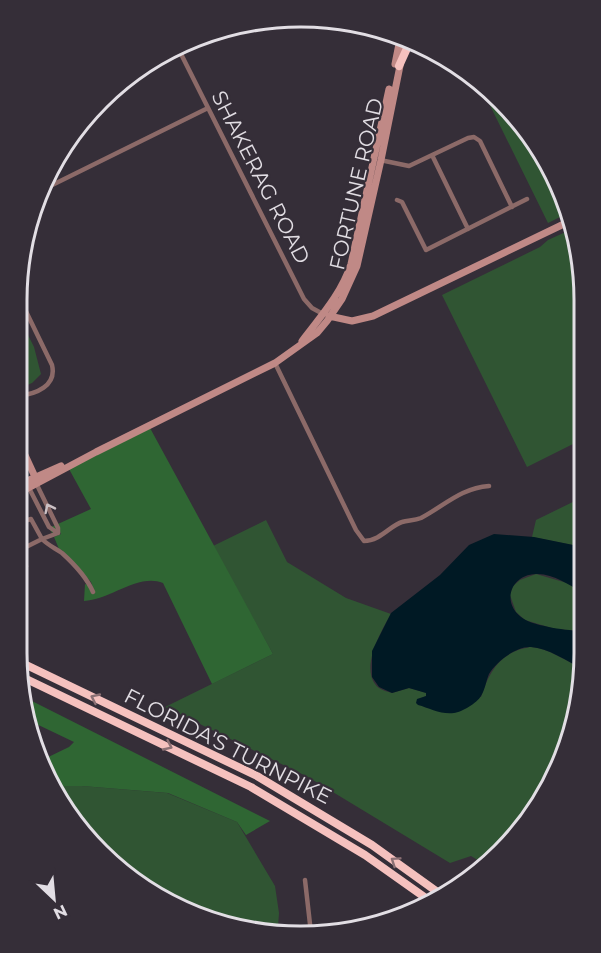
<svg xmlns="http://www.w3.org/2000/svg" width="601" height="953" font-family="Montserrat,sans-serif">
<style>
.green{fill:#305533}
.forest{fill:#2f6633}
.water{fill:#001924}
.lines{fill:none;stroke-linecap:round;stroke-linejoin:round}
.street{stroke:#8c6a68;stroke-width:4.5}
.secondary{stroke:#c08986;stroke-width:7}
.highway{stroke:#f5c1be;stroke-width:8}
.oneway{stroke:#ccc1c5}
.oneway2{stroke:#8b7074}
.labels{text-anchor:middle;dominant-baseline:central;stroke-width:4.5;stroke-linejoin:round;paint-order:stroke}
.street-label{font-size:21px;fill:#e2dee4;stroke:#352e38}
.rim{fill:none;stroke:#e2dee4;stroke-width:3}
</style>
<rect width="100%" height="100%" fill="#352e38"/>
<path class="green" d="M477 79 555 175 566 214 548 223Z
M570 230 584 282 583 439 527 467 442 295 540 247 548 240Z
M19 317 34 347 41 374 32 383 18 389Z
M583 497V547L532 537 536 520Z
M266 520 287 562 346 598 391 614C381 631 358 671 379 688 382 690 388 692 392 693L409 688 427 693 426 696 420 699 481 697C488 675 498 656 521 649 522 649 530 647 530 647 546 647 569 662 582 669V689L563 761 526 826 484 864 471 856 450 863 308 777 165 707 273 654 213 546Z
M536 574 567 583 583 593 582 631 555 629 525 620 516 612 510 595 513 586 520 580Z
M52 786H82L167 793 237 822 275 886 279 913 278 927 271 934 209 921 128 878 65 811Z"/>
<path class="forest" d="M150 428 273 654 212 684 163 583C138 573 110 600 84 601L85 584 88 585 92 594 95 593 91 582 63 551 59 549 54 537 61 534 59 530 52 533 49 528 91 509 69 469Z
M24 697 270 821 246 835 237 822 168 793 82 786H52L40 761 69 747 74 742 28 720Z"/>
<path class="water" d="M494 534 534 537 583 547V593C570 585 552 573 536 574 509 575 501 605 524 619 534 626 570 631 582 631V669C567 661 548 648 531 647 516 646 496 662 489 674 486 681 485 690 481 696 477 703 462 712 454 713 442 715 429 708 418 705L416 703 417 699 426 696V693L409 688 392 693 379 687 372 677V651L391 613 440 575 469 545Z"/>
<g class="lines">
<path class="street" d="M178 48 304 299 312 308 323 314
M432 155 468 229
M380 160 409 166 468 138 474 137 480 141 512 207
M38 192 208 108
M397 200 402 202 426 250 527 199
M275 363 356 530 364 541C380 541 391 525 402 522 408 520 414 521 421 518 444 506 461 488 489 486
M18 396C36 394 57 386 52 365L19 297
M37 485 58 528V533
M29 488 49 527 58 533
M17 523 31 519 42 539 58 533
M17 549 26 566
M18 551 42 539C49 546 55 548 62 553 73 563 87 578 93 592
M305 880 311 933
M363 928 368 920"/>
<path class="secondary" d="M395 64 400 39
M329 316 352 321 373 316 568 222
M302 341C321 316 341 294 351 264L389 89
M18 440 36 479
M18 467 28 486
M18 485 61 466
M17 494 96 452 275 363 317 333 327 321 342 299 357 266 381 160 405 41"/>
<path class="highway" d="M399 66 409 44
M18 661 257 776 372 845 443 896
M20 676 251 787 365 855 430 901"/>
</g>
<defs><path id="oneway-chevron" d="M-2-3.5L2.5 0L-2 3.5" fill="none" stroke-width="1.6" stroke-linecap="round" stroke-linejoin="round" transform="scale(1.5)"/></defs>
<use class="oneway" href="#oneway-chevron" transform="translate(49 508) rotate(-116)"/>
<g class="oneway2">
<use href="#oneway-chevron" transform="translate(95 698) rotate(-155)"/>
<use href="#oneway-chevron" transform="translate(168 746) rotate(25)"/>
<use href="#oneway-chevron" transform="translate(395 861) rotate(-146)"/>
</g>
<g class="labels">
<g class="street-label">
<text transform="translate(261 177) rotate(63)">SHAKERAG ROAD</text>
<text transform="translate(356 184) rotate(-77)">FORTUNE ROAD</text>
<text transform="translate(228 746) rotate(27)">FLORIDA'S TURNPIKE</text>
</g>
</g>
<path d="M0 0H601V953H0ZM300 27H301A273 273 0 0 1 574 300V653A273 273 0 0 1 301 926H300A273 273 0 0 1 27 653V300A273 273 0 0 1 300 27Z" fill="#352e38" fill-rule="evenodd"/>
<path class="rim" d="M300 27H301A273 273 0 0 1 574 300V653A273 273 0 0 1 301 926H300A273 273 0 0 1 27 653V300A273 273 0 0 1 300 27Z"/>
<g transform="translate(54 899) rotate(154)" stroke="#352e38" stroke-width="4.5" paint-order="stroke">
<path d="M0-4.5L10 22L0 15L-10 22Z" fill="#e2dee4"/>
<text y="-9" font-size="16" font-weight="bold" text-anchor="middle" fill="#e2dee4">N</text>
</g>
</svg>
